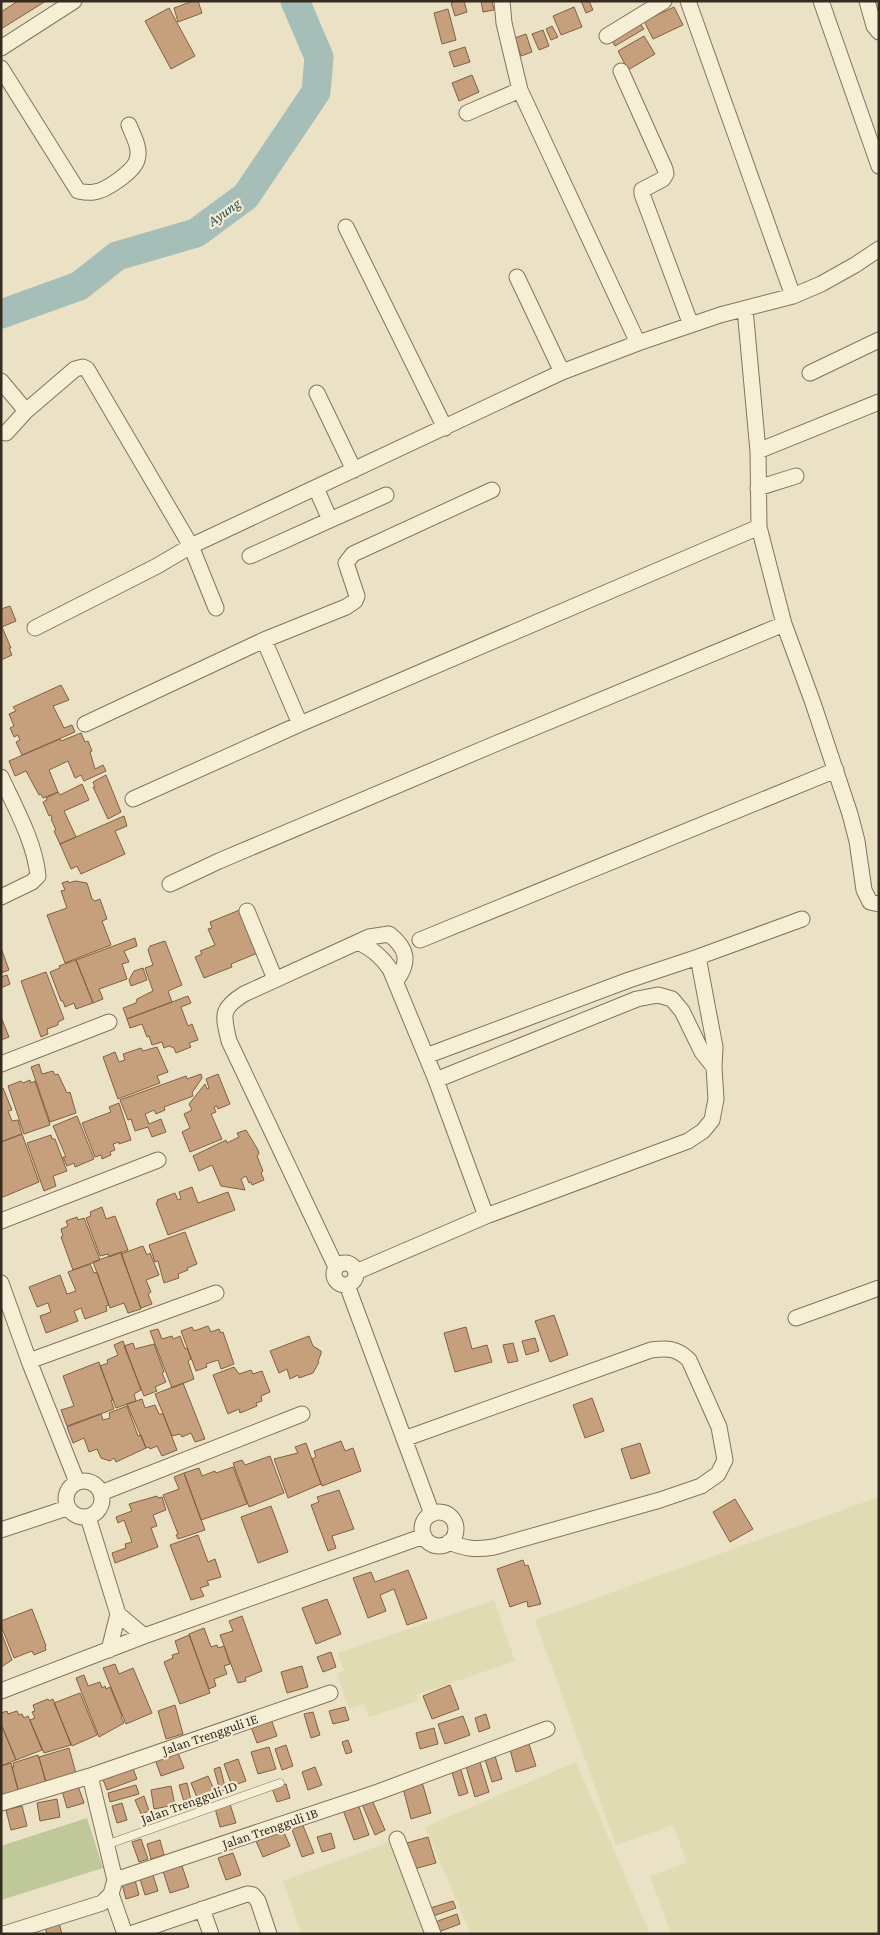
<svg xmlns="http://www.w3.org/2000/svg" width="880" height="1935" font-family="'Crimson Pro',serif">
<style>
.farmland{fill:#e0dbb2}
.green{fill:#bfc898}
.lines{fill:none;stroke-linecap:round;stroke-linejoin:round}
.river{stroke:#a5beb8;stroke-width:29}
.building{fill:#c6a07c;stroke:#816043}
.service-casing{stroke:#84735c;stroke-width:9}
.minor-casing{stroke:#84735c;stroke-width:17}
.service{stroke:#f6efd6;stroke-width:8}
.minor{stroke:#f6efd6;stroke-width:15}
.labels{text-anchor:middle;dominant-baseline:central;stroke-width:4.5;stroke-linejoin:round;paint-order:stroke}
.street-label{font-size:14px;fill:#352b1f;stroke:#f3ebd3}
.water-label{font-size:15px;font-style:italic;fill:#2f5353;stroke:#f3ebd3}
</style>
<rect width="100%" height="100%" fill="#ebe1c4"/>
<path class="farmland" d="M879 1497V1934H671L650 1876 687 1863 673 1825 616 1845 535 1620Z
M494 1600 515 1661 416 1695 418 1701 369 1717 364 1704 349 1709 337 1673 344 1671 338 1653Z
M576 1762 650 1934H471L425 1827Z
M392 1841 426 1934H302L283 1881Z"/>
<path class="green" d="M87 1818 103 1868 1 1900V1846Z"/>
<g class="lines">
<path class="river" d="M1 314 79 286 117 256 196 233 246 196 316 92 319 57 295 1"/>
</g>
<path class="building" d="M18 1H46L1 29V12Z
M193 1H198L202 13 178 22 174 8Z
M456 1H464L467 12 455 16 451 3Z
M481 1H492L494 10 483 12Z
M581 1H589L593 10 586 13Z
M574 7 582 27 561 35 553 16Z
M674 7 683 25 653 39 644 21Z
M169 8 195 56 171 69 145 21Z
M448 9 456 40 442 44 434 13Z
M639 22 644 29 615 46 611 39Z
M552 26 558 37 551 40 546 29Z
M543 30 549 46 539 50 532 34Z
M526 34 532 52 521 56 515 38Z
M644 36 655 54 628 70 618 51Z
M465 47 470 62 454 67 449 52Z
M472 75 479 92 459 101 452 83Z
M10 606 16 621 2 627 11 648H9L12 655 1 660V609Z
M61 685 69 700 53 706 64 728 72 725 75 732 22 755 16 742 20 740 18 735 14 737 10 728 14 726 9 714 16 711 13 707Z
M81 733 85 742 88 741 92 751 90 752 95 769 103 765 106 771 84 781 81 775 75 778 68 761 49 770 58 792 43 798 41 794 39 795 26 771 15 776 9 761 60 739 61 741Z
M106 775 121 812 108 819 93 787H95L93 782Z
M82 784 89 800 64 811 76 837 60 844 54 831 56 830 51 819 52 818 51 815 49 816 43 802 47 800 46 798 58 792 60 795Z
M124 816 127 826 115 831 125 854 81 874 77 866 71 869 60 844Z
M68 881 69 883 75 881 87 883 92 899 95 901 100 899 107 919 102 921 111 945 65 963 47 915 67 908 61 891 65 890 62 883Z
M242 909 260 952 231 964 232 967 204 978 195 957 202 954 200 951 215 945 208 929 212 928 210 922Z
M135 938 137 946 124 951 129 962 122 964 127 979 99 989 103 999 93 1003 76 960Z
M165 941 182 985 168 991 172 1002 127 1019 123 1008 136 1003 137 999 153 991 145 968 153 965 148 950 150 946Z
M1 948 9 970 1 973Z
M76 960 93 1003 76 1009 74 1003 65 1007 63 1001H61L50 972 60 968 59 966Z
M143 968 147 980 131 986 129 980 134 971Z
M46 972 64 1019 58 1022V1025L47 1029 48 1034 41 1037 21 981Z
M7 975 10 984 1 988V977Z
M188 996 191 1003 181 1007 188 1026 192 1024 198 1040 189 1043 191 1047 176 1053 174 1048 169 1046 164 1048 162 1042 152 1045 149 1036 147 1037 142 1024 130 1028 127 1019Z
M1 1017 9 1037 1 1040Z
M157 1047 168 1072 157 1076 160 1083 118 1099 103 1057 115 1052 119 1062 125 1060 123 1054 141 1048 143 1051Z
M39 1064 42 1074 53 1071 55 1075 58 1074 67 1093 70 1092 76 1113 50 1122 31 1067Z
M201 1074 202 1078 192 1093 193 1096 164 1107 165 1110 156 1114 154 1110 145 1114 149 1124 161 1119 166 1132 152 1137 148 1127 135 1131 131 1119 128 1120 120 1100 186 1076 187 1079Z
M218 1074 230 1104 218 1109 217 1106 214 1107 216 1112 211 1114 222 1139 190 1152 182 1132 190 1128 184 1114 192 1110 189 1104 205 1084 207 1089 209 1088 206 1079Z
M30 1080 31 1083 35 1081 50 1125 24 1134 8 1086 21 1081 23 1083Z
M3 1088 12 1110 8 1111 12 1121 18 1120 22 1134 1 1142V1089Z
M119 1103 131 1140 119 1144V1142L113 1144 115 1150 110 1152 111 1155 102 1159 101 1155 95 1157 82 1123 111 1112 109 1107Z
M77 1116 94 1159 75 1167 74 1163 67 1166 63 1157H66L53 1126Z
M246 1130 258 1150 259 1154 257 1156 263 1171 261 1173 264 1180 252 1185 251 1182 249 1183 246 1176 241 1179 245 1190 221 1186 212 1165 199 1171 193 1156 226 1140 227 1143 239 1137 237 1133Z
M22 1134 39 1182 3 1197 1 1196V1142Z
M51 1135 52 1139H55L67 1171 53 1176 56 1186 44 1191 27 1143Z
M192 1187 198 1203 228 1192 235 1210 168 1235 156 1203 158 1202 157 1200 175 1193 178 1200 181 1199 179 1192Z
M102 1207 106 1219 115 1216 128 1250 109 1257 108 1254 100 1256 86 1218 91 1216 90 1212Z
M77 1217 78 1220 84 1218 100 1260 73 1270 61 1237 63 1236 61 1229 68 1226 66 1221Z
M185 1232 197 1264 187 1268 188 1270 178 1274 179 1278 164 1283 158 1261 155 1262 149 1245Z
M143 1246 147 1255 150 1253 159 1275 146 1280 151 1292 148 1294 152 1304 141 1308 121 1254Z
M121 1252 141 1309 128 1313 124 1303 110 1308 93 1262Z
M90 1264 94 1273 97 1272 109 1305 106 1306 107 1311 85 1319 81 1308 74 1311 78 1321 46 1333 40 1316 51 1312 48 1303 37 1307 29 1287 60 1275 67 1294 76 1291 68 1272Z
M554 1315 568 1355 550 1362 535 1321Z
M208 1326 211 1332 219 1329 221 1333 223 1332 234 1364 221 1369 218 1360 206 1364 207 1367 196 1371 181 1331 192 1327 194 1331Z
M466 1327 472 1349 487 1345 492 1362 455 1372 444 1333Z
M158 1329 162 1339 172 1336 173 1339 180 1336 185 1349 187 1348 191 1359 188 1361 194 1379 172 1388 150 1331Z
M309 1336 313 1346 321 1351V1354L318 1361 319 1362 313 1373 299 1378 298 1375 290 1379 287 1369 279 1373 270 1351Z
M535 1338 539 1351 526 1355 522 1341Z
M123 1341 141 1390 134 1394 136 1401 116 1408 100 1366 108 1363 107 1360 118 1355 114 1345Z
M133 1343 135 1349 154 1344 164 1372 162 1373 166 1382 155 1387 157 1391 144 1396 124 1346Z
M513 1343 518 1361 508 1363 503 1345Z
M99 1362 113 1400H111L114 1409 67 1426 61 1410 74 1406 63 1376Z
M234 1367 239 1374 251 1370 253 1374 262 1371 270 1392 261 1396 262 1401 256 1403 257 1406 240 1413 239 1409 228 1414 213 1375Z
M183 1383 205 1439 195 1442 191 1433 182 1437 180 1434 172 1436 155 1394Z
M592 1398 604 1431 585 1438 573 1405Z
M142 1399 145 1408 155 1405 159 1414H163L177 1450 162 1456 157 1446 150 1449 149 1447 146 1448 127 1404Z
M127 1406 138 1436 141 1435 146 1448 116 1462 114 1458 110 1461 101 1458 97 1449 89 1452 84 1438 73 1443 67 1427 101 1414 103 1420 110 1418 109 1413Z
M341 1441 345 1451 353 1448 361 1471 322 1486 312 1459 316 1457 314 1451Z
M306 1443 321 1484 288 1498 274 1459 298 1453 295 1447Z
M640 1443 650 1473 631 1479 621 1449Z
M270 1456 284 1493 249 1507 233 1463 242 1460 245 1465Z
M233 1467 247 1504 201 1520 184 1473 199 1468 202 1476 215 1471 216 1473Z
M184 1473 205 1530 178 1539 176 1535 178 1534 163 1495 179 1489 174 1477Z
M339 1490 354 1529 332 1536 336 1548 328 1551 311 1505 319 1502 317 1497Z
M157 1496 158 1498 162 1497 166 1510 153 1515 157 1526 151 1528 158 1547 115 1563 112 1553 126 1548 125 1544 132 1542 124 1520 118 1523 116 1517 132 1511 129 1504Z
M735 1499 753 1529 730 1542 713 1512Z
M271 1506 288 1552 258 1563 241 1517Z
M198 1535 208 1562 215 1559 221 1577 207 1581 209 1585 200 1588 204 1596 191 1600 170 1545Z
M523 1560 525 1566 528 1565 541 1604 528 1607 527 1601 510 1607 497 1569Z
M408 1570 427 1618 407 1625 394 1589 380 1595 386 1611 368 1618 353 1578 371 1572 375 1582Z
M327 1599 341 1634 316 1644 302 1608Z
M32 1609 46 1646 45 1647 46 1650 34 1655 32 1651 14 1658 1 1626V1621Z
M242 1616 262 1671 245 1678 246 1681 238 1683 220 1635 233 1631 229 1621Z
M204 1628 211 1647 217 1645 218 1648 224 1646 230 1664 224 1666 227 1674 214 1679 216 1686 209 1689 189 1634Z
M1 1632 12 1660 1 1667Z
M189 1635 210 1693 180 1704 164 1662 173 1658 172 1655 179 1653 175 1641Z
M331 1652 336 1667 323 1672 317 1657Z
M115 1664 119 1674 133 1668 152 1713 126 1724 103 1668Z
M302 1666 308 1687 287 1693 281 1672Z
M84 1675 88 1686 100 1682 102 1688 105 1686 106 1689 110 1687 122 1716 121 1717 124 1723 99 1737 76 1678Z
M450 1685 459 1709 432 1719 423 1696Z
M80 1693 97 1735 72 1746 54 1703Z
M48 1699 49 1701 53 1699 71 1745 44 1753 30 1720 35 1718 32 1712 35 1711 33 1705Z
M175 1705 183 1734 166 1739 158 1711Z
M345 1707 349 1720 333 1724 329 1711Z
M7 1711 8 1714 17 1711 19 1715 22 1714 24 1718 28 1716 42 1750 16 1760 1 1724V1713Z
M313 1712 320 1735 311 1738 304 1714Z
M486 1714 490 1728 479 1732 475 1718Z
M463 1716 470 1735 445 1744 438 1724Z
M271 1719 277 1736 257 1743 251 1727Z
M1 1724 16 1760 1 1766Z
M434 1728 438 1744 420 1749 416 1733Z
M348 1740 352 1752 346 1754 342 1742Z
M528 1741 536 1766 516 1772 509 1746Z
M286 1745 293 1766 282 1770 275 1749Z
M269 1747 276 1769 258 1774 251 1752Z
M69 1748 77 1777 47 1787 39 1757Z
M177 1750 184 1768 161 1776 155 1759Z
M38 1755 47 1785 19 1793 12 1767H14L13 1763Z
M495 1756 502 1779 492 1782 485 1759Z
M238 1759 246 1781 232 1786 224 1764Z
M479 1759 489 1792 475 1797 465 1763Z
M11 1763 18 1790 8 1793 10 1797 1 1800V1766Z
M132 1766 137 1779 107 1790 102 1777Z
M220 1767 226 1790 220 1791 214 1769Z
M315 1767 322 1785 308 1790 302 1772Z
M460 1767 468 1793 459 1796 451 1769Z
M208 1776 215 1792 198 1800 191 1783Z
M422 1782 431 1813 411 1819 403 1788Z
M187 1783 191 1800 184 1802 179 1785Z
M286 1784 290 1798 277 1802 272 1788Z
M136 1785 139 1794 110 1802 108 1793Z
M78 1786 84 1803 67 1808 62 1791Z
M171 1786 175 1805 154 1809 151 1790Z
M144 1796 149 1811 141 1814 135 1800Z
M57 1799 60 1817 40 1821 37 1803Z
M372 1800 385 1830 375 1835 362 1804Z
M122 1803 127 1820 117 1823 112 1806Z
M230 1804 236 1823 220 1827 215 1808Z
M358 1804 369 1835 354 1840 343 1810Z
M22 1806 27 1826 11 1830 6 1810Z
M302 1823 314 1853 302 1857 291 1827Z
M282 1828 290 1846 263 1857 255 1839Z
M331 1833 335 1848 322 1852 317 1837Z
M428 1837 436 1863 414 1869 407 1843Z
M141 1839 148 1859 139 1862 132 1842Z
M160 1840 164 1855 151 1859 147 1844Z
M233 1853 241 1875 226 1880 218 1858Z
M182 1866 189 1887 170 1893 163 1871Z
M153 1875 158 1891 145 1895 140 1879Z
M135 1880 139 1895 126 1899 122 1884Z
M453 1901 456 1908 430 1917 427 1909Z
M457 1914 460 1924 438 1932 435 1922Z
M59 1923 62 1934H47L45 1928Z"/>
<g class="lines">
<g class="service-casing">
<path id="service" d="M106 1845 280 1783"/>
</g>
<g class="minor-casing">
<path id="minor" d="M502 1 504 23 520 90 638 343
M688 1 793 296
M821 1 879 166
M867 1 874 26 879 32
M607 36 664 1
M1 48 74 1
M1 68 78 191C83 192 89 193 94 192 106 191 134 171 137 160 141 148 133 136 129 125
M621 71 665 169 666 174 663 179 642 190V194L691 325
M467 113 520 90
M346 227 445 428
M517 277 562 372
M745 309 758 451 759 527 784 624 813 703 850 814 857 841 864 890 870 902 879 904
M810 373 879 340
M1 381 26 411
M317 393 354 470
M6 433 26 411 75 369 83 367 87 369 191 546 216 608
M758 451 879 402
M316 488 330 520 386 495
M758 488 796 476
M250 556 330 520
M35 628 157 566 191 546 562 372 638 343 720 315 793 296 821 284 855 265 879 249
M264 640 300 724
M85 724 264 640 346 607 355 601 357 596 346 563 353 554 492 490
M1 777C15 807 35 843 38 876L32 882 1 897
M133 799 300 724 759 527
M170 884 219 861 495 744 784 624
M247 911 275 979
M420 940 836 770
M358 942C372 949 381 956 390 969L436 1080 486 1216
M698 957 802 919
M1 1064 109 1022
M436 1080 637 999 658 995 672 999 682 1011 702 1052 714 1067
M1 1221 158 1160
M334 1274a11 11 0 1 1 22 0a11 11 0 1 1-22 0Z
M336 1267 229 1041C223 1015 220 1009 244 994L369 937 389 934C408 949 410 962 396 981
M356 1272 486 1216 688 1141 703 1131 712 1120 716 1099 714 1067 715 1047 698 957 629 980 426 1056
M1 1283 29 1361 77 1482
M347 1285 432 1514
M796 1318 879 1288
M29 1361 216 1293
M404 1439 651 1350C668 1348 677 1348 689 1360L719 1427 725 1460 718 1474 701 1486 660 1500 494 1547C476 1550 466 1549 449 1542
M66 1499a18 18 0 1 1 36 0a18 18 0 1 1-36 0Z
M101 1493 302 1414
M422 1529a17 17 0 1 1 34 0a17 17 0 1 1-34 0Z
M88 1517 118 1614 109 1650
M1 1530 67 1508
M118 1614 144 1636
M1 1691 144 1636 424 1536
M90 1776 115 1880
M1 1803 90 1776 330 1693
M397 1839 433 1934
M111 1894 125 1934
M202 1909 211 1934
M4 1934 102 1903 111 1894 115 1880 378 1792 547 1729
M130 1934 247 1894 253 1895 258 1901 269 1934"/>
</g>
<use href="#service" class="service"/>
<use href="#minor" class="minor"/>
</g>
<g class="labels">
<g class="street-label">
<text transform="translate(210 1734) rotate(-19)">Jalan Trengguli 1E</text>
<text transform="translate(189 1802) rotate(-20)">Jalan Trengguli 1D</text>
<text transform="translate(270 1828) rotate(-19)">Jalan Trengguli 1B</text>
</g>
<g class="water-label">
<text transform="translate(224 212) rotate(-36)">Ayung</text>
</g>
</g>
<rect width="880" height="1935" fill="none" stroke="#352b1f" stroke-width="5"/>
</svg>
